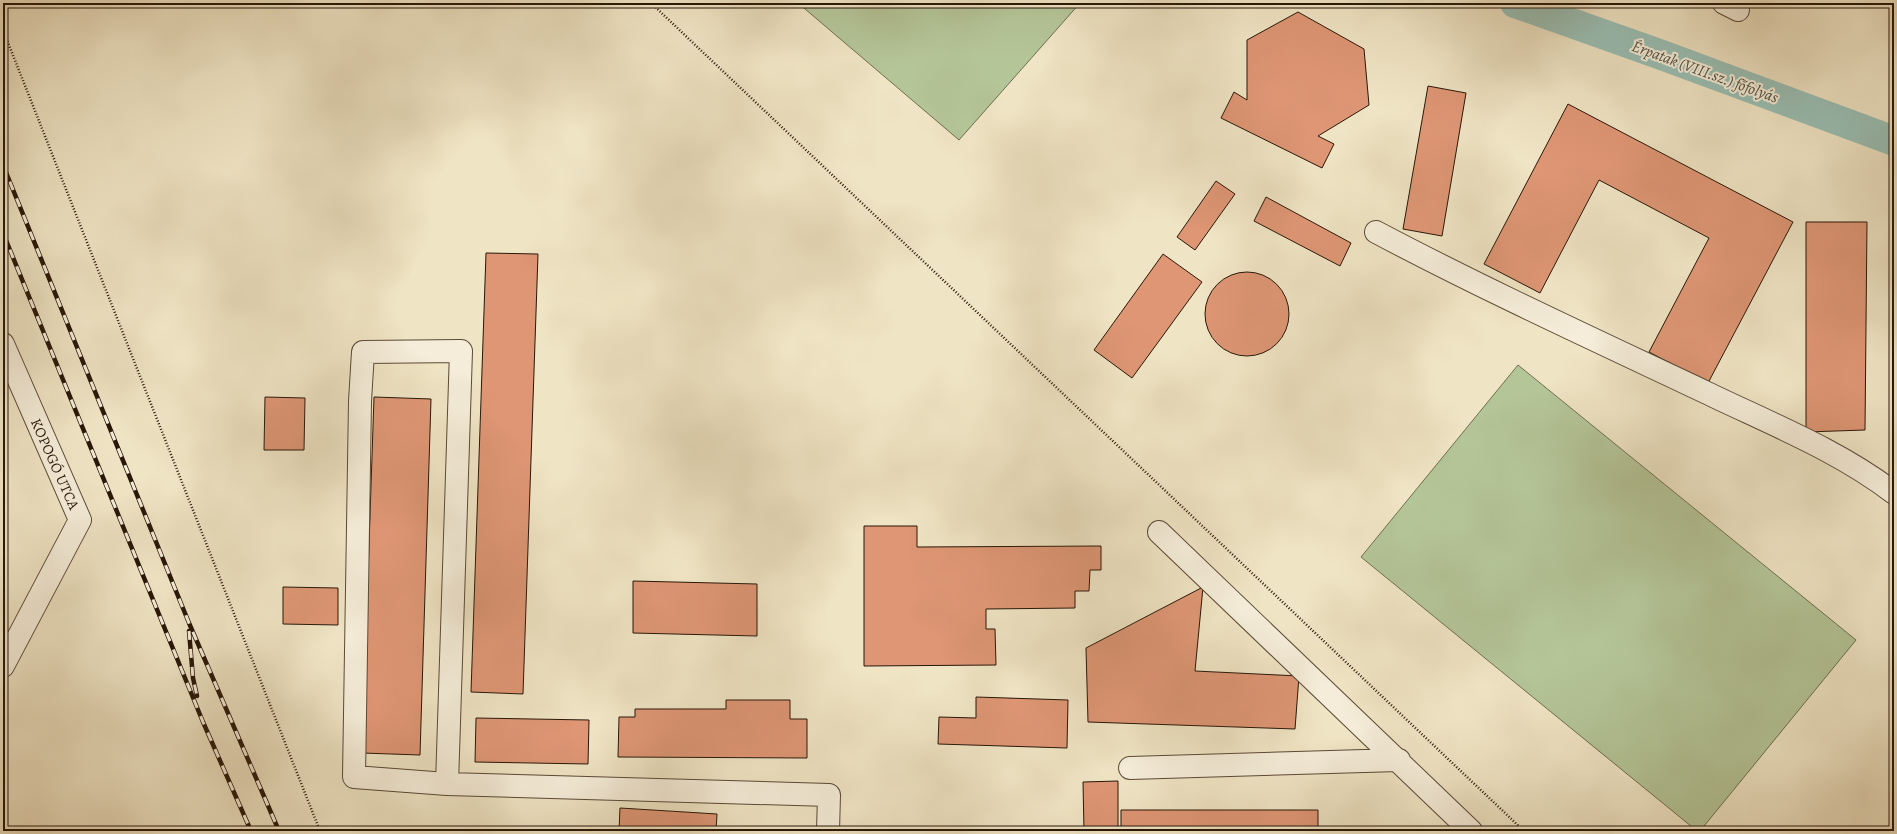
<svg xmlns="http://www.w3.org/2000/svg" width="1897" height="834" font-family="Alegreya,serif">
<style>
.green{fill:#b4c598;stroke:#6e6e50}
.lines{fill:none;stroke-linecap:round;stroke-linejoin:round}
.canal{stroke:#9abfb4;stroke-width:30}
.building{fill:#de9675;stroke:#281708}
.minor-casing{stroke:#5a4a37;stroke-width:24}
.path{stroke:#281708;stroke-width:2.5;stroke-dasharray:1 2;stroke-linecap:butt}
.minor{stroke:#f5edd9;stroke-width:22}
.rail-casing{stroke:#281708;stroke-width:4.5}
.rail{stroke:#f5edd9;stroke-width:3;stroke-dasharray:9;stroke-linecap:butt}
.labels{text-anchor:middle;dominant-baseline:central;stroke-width:4;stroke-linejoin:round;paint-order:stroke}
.street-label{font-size:15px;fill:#281708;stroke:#f5edd9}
.water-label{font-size:16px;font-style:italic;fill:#505244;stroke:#f5edd9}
</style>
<rect width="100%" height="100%" fill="#efe4c4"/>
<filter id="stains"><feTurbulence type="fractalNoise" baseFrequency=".005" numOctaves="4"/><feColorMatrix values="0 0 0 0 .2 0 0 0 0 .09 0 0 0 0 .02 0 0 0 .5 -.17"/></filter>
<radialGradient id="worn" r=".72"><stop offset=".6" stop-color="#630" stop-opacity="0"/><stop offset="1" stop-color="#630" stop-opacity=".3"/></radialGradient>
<path class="green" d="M798 3H1080L959 140Z
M1518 365 1856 640 1700 831H1697L1361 557Z"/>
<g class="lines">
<path class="canal" d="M1515 3 1659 54 1894 141"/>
</g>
<path class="building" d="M1298 12 1364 49 1369 105 1318 136 1334 144 1322 168 1221 118 1234 92 1247 100V40Z
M1428 86 1466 93 1442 236 1403 229Z
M1568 104 1793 222 1708 383 1649 352 1709 238 1599 180 1540 293 1484 264Z
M1216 181 1235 194 1195 250 1177 237Z
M1266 197 1351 243 1340 266 1254 221Z
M1806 222H1867L1865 430 1806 432Z
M486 253 538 254 523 694 471 692Z
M1163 254 1202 282 1132 378 1094 350Z
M1205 314a42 42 0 1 1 84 0a42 42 0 1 1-84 0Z
M265 397 305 398 304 450H264Z
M374 397 431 399 420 755 362 753Z
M864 526H917V547L1101 546V570H1090L1089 591H1075V608L986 609V629H995L996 665 864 666Z
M633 581 757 584V636L633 633Z
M283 587 338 588V625L283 624Z
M1203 587 1195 671 1299 676 1295 729 1088 722 1086 648Z
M976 697 1068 700 1067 748 938 744 939 717 976 718Z
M726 700H790V719H807V758L618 757 619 717H635V709H726Z
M476 718 589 720 588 764 475 762Z
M1118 781V831H1084L1083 782Z
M620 808 717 814 716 831H619Z
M1121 810H1318V831H1121Z"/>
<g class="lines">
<g class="minor-casing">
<path id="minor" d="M1724 3 1738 10
M1376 232C1484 289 1595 340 1705 392 1769 423 1838 450 1894 493
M3 344 80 520 3 666
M1159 532 1471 831
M1130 768 1399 760
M447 784 354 777 360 401 363 352 461 351 447 784 829 795 828 831"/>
</g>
<path class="path" d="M651 3 1524 831
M3 30 320 831"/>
<use href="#minor" class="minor"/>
<g class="rail-casing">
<path id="rail" d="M3 165 189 623 279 831
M3 233 203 722 251 831
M189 631 193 678 197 696"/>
</g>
<use href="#rail" class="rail"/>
</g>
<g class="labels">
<g class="street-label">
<text transform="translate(55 464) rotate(66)">KOPOGÓ UTCA</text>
</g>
<g class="water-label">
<text transform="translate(1705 72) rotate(20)">Érpatak (VIII.sz.) főfolyás</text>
</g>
</g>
<rect width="1897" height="834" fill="none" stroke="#efe4c4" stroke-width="16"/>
<rect x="4" y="4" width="1889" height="826" fill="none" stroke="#281708" stroke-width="2"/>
<rect x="8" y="8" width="1881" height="818" fill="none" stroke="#281708"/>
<rect width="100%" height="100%" filter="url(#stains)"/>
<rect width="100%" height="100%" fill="url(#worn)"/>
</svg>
